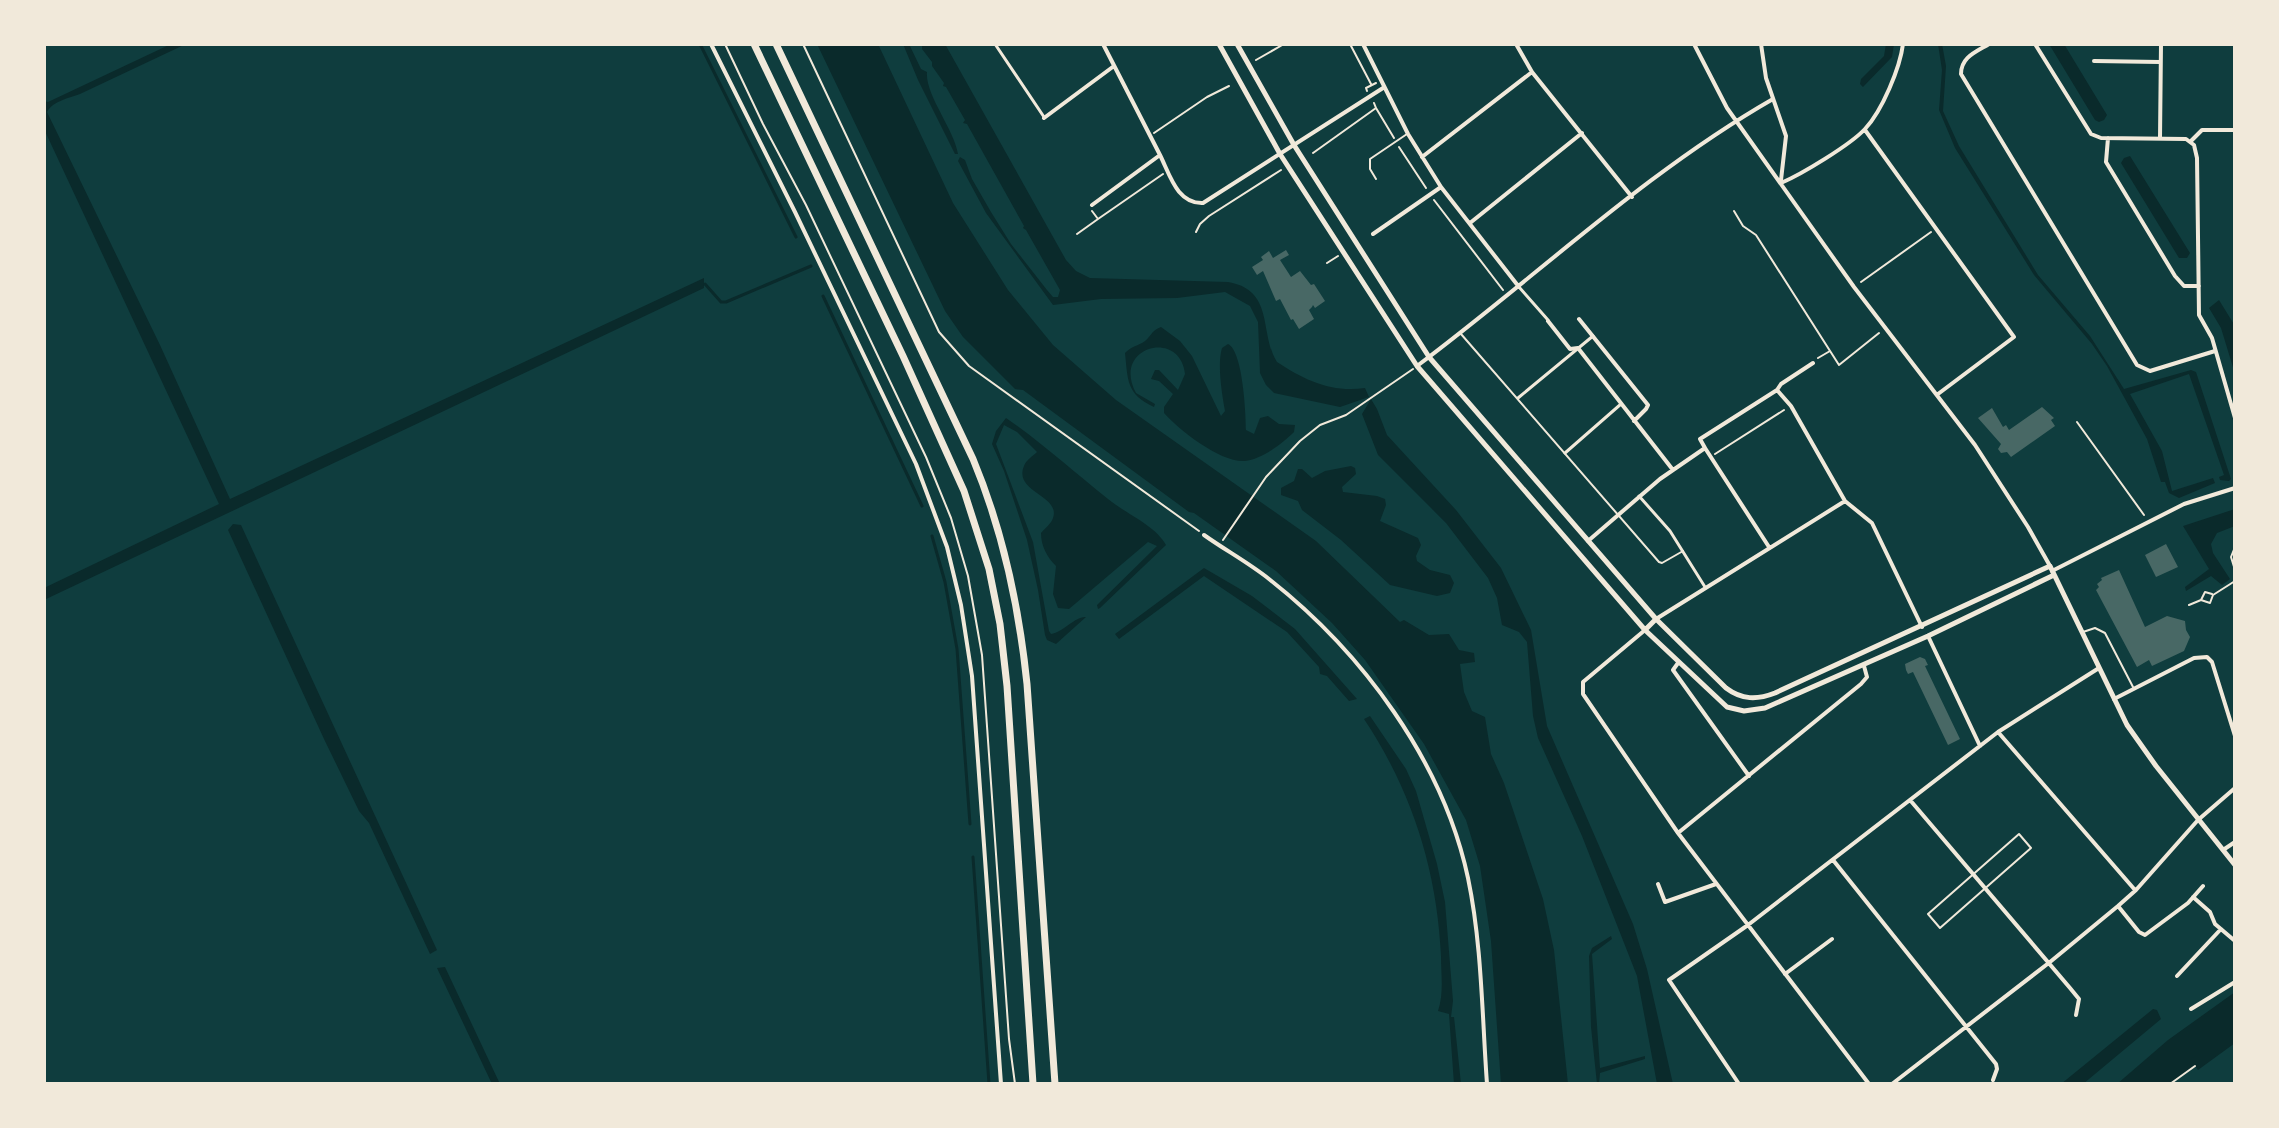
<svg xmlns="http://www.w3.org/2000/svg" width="2279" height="1128" font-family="Ubuntu,sans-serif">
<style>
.water{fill:#0a2a2b}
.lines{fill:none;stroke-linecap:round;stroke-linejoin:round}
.stream{stroke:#0a2a2b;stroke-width:3}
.building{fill:#486865}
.path{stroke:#f1e9da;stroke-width:2}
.service{stroke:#f1e9da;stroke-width:2}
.pedestrian{stroke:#f1e9da;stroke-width:3}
.minor{stroke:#f1e9da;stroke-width:4}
.tertiary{stroke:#f1e9da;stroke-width:5}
.trunk{stroke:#f1e9da;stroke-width:7}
</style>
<rect width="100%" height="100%" fill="#0f3d3e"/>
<path class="water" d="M171 44H186L80 94C69 98 53 101 47 112L160 345 230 499 704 278V288L44 600V588L219 504 44 129V101L48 102Z
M817 44H878L953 203 1008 290 1053 345 1116 400 1316 541 1400 622 1404 620 1429 635 1449 634 1459 650 1474 653 1475 662 1460 664 1464 692 1472 711 1485 717 1491 754 1504 783 1543 899 1554 950 1568 1084H1501L1491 941 1480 866 1466 820 1424 744 1365 660 1332 623 1276 571 1194 513 1189 512 1023 390 1015 389 963 337 945 311Z
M903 44H909L921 69 927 72C925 95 954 129 958 154H955L918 80Z
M922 44H945L1066 260 1076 271 1090 278 1228 282C1275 290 1259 333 1277 362 1304 380 1332 393 1365 388L1369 397 1340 407 1274 393 1266 385 1260 373 1258 322 1250 306 1225 292 1177 298 1101 299 1053 305 986 213 958 161 960 157 965 160 972 179 991 212 1011 244 1047 290 1053 297H1058L1060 290 1026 230 1023 228 1024 226 967 124 963 123 965 120 946 87 943 86 944 83 932 66V62L922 49Z
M1886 44H1894L1892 57 1863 87 1860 84 1861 79 1884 56Z
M1938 44H1942L1946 66 1943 111 1959 146 2038 275 2090 336 2124 389 2191 370 2196 372 2231 479 2229 481 2220 480 2219 477 2224 475 2189 374 2130 394 2162 451 2172 491 2213 478 2215 483 2179 498 2169 493 2165 482H2161L2147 439 2107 366 2092 344 2034 275 1955 148 1939 110 1942 70Z
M2049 44H2064L2107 115 2104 120 2099 122 2095 120Z
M2130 156 2190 253 2187 258H2179L2121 163 2124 158Z
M2219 300 2235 326V374L2221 328 2209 308Z
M1161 327 1180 341 1192 356 1221 416 1225 411C1222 394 1217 365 1222 348L1228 344C1243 351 1246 414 1246 430L1254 434 1260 418 1268 416 1279 424 1295 425 1294 432C1283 443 1261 460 1245 461 1221 463 1179 430 1164 413V407L1173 394 1159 381 1151 379 1155 370H1159L1178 390 1185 374C1180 328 1111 347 1136 393L1155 404 1154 407C1126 394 1128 380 1125 353 1131 347 1134 347 1142 343 1150 339 1151 330 1161 327Z
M1371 399 1377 409 1387 435 1456 510 1501 568 1531 630 1547 726 1633 924 1647 969 1673 1084H1657L1637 976 1582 836 1538 738 1533 716 1527 642 1519 632 1502 625 1497 598 1488 578 1446 523 1378 455 1362 414Z
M1006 418C1042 443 1074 472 1108 499 1126 514 1155 525 1166 545L1100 608 1098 609 1097 605 1157 546 1148 542 1069 609 1058 608 1053 594 1056 566C1047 557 1041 546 1041 533 1045 528 1051 524 1053 518 1061 495 1013 492 1024 466 1026 460 1033 456 1037 452L1017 432 1004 425 996 444 1033 542 1049 631 1051 634C1064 632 1075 616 1086 617L1056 644 1047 640 1045 635 1038 590 1027 540 1004 471 992 444 996 431Z
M1351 466 1355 468 1356 474 1342 487 1343 492 1377 496 1385 499 1386 505 1380 521 1418 538 1421 545 1416 556 1417 561 1430 570 1450 575 1454 583 1450 593 1437 596 1390 585 1341 540 1302 510 1298 501 1281 495V488L1294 481 1298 469H1302L1312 478 1325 471Z
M2235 509V526L2217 533 2211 544 2213 553 2230 579 2222 585 2211 576 2186 591 2185 587 2209 569 2183 526Z
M233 524 241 525 437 950 430 954 369 823 359 811 324 739 228 530Z
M1204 568 1252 596 1295 629 1357 699 1349 701 1327 676 1320 674 1319 667 1287 632 1204 576 1119 639 1115 634Z
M1370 716 1406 769 1416 791 1437 864 1445 902 1453 1001 1451 1017H1454L1461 1084H1454L1449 1014 1438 1011C1444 993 1441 975 1441 956 1437 870 1412 791 1364 719Z
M1611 936 1612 939 1592 954 1600 1068 1645 1056V1059L1600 1073 1599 1084H1597L1591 1027 1589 956 1592 948Z
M445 967 500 1084H492L437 968Z
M2235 992V1043L2198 1070 2195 1066 2170 1084H2117L2168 1040Z
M2153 1009 2157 1010 2161 1019 2083 1084H2061Z"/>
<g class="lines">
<path class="stream" d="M700 44 796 237
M705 284 721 302H726L811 266
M823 296 922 506
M932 536 945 582 957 649 970 824
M973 857 989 1084"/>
</g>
<path class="building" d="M1286 250 1289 255 1280 260 1291 277 1300 271 1311 285 1314 284 1325 301 1315 308 1313 305 1312 307 1309 310 1314 319 1299 329 1293 319 1291 320 1280 299 1276 301 1263 271 1257 275 1252 267 1263 260 1261 257 1269 251 1273 258Z
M2042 407 2054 418 2051 420 2055 426 2011 457 2007 452 2001 453 1998 449 2001 444 1978 418 1992 408 2003 427 2006 425 2009 430Z
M2166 544 2178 567 2156 577 2145 555Z
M2119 570 2145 627 2167 616 2185 621 2186 630 2190 637 2184 651 2152 666 2149 660 2137 667 2096 590 2099 587 2097 584 2102 580 2101 578Z
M1920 657 1925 659 1928 665 1925 666 1960 739 1948 745 1913 672 1908 674 1906 670 1905 664Z"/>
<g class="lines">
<path class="path" d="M803 44 939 332 969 366 1199 531
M1350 44 1371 84
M1256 60 1284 44
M1367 91 1366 88 1376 83
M1376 108 1394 138
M1154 133 1207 97 1229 86
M1399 147 1426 188
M1313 153 1376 108 1374 103
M1434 200 1503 290
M1734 211 1743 226 1756 235 1839 365 1879 333
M1098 219 1163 174
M1196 232 1200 224 1209 216 1281 170
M1077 234 1098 219 1092 211
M1327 263 1338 256
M1861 282 1931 232
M1818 358 1830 351
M2077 422 2144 515
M1715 454 1784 410
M1223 540 1266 477 1300 441 1320 425 1346 415 1413 369
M2235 547 2231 557 2235 570
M2201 600 2205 592 2212 594
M2189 605 2201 600 2210 603 2213 595 2235 581
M2019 834 2031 848 1940 928 1928 914Z
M2170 1084 2195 1066"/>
<path class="service" d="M725 44 763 124 806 205 926 457 951 518 968 576 982 655 1009 1039 1015 1084
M1376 179 1370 169V159L1407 134
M1461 334 1659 562 1662 563 1683 551
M2083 632 2095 628 2105 633 2133 687"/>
<path class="pedestrian" d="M995 44 1044 117
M1519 287 1548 320
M1518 398 1593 336
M1565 453 1621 404
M1639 496 1670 531 1705 587"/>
<path class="minor" d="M711 44 795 212 916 464 947 547 961 605 972 676 1001 1084
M1363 44 1408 134 1441 187 1519 287
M1516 44 1532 72 1632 197
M1694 44 1727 108 1854 287 1975 445 2028 527 2050 566
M1761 44 1766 78 1786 136 1781 180
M1989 44C1976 52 1961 57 1961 74L2137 365 2150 371 2215 351
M2035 44 2091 134 2101 138 2186 139 2194 145 2197 158 2199 315 2212 338 2235 418
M2094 61 2160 62
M1044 118 1114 66
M1865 130 2014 337 1938 394
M2108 138 2106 162 2175 276 2184 286H2199
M2160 138 2161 44
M2191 141 2202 130H2235
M1160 155C1170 175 1177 204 1203 203L1383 88
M1422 157 1532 72
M1781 183C1802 174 1850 145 1865 129 1882 111 1900 68 1903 44
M1092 205 1160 155 1103 44
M1470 223 1582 133
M1373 234 1441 187
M1579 319 1648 405 1646 409 1634 421
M1548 321 1570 349 1578 348 1673 470
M1417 366C1535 278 1644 173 1773 99
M1777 390 1791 406 1845 501 1872 523 1922 627
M1705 448 1700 439 1777 390 1781 384 1813 363
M1204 535C1225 550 1249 563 1269 579 1362 652 1443 761 1468 878 1482 945 1482 1016 1487 1084
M1588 541 1660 479 1705 448 1769 547
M2052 571 2184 504 2235 488
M1656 619 1845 501
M1645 630 1583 682V694L1678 833 1869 1084
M1928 636 1980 746
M1678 663 1673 670 1749 776
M2114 699 2194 658 2207 657 2212 662 2235 736
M1998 732 2135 890
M1910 800 2070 988 2079 999 2076 1015
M1678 833 1861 684 1867 677 1864 666
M2223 850 2235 842
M1833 860 1996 1064 1997 1069 1993 1080
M1658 884 1665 902 1716 884
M2193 897 2210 912 2215 924 2235 941
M2118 906 2139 932 2145 935 2188 903 2203 886
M1785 974 1832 939
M2177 976 2221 929
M2191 1009 2235 982
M1739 1084 1669 980 1748 925 1998 732 2099 668
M1892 1084 2050 962 2118 906 2136 890 2198 820 2235 788"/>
<path class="tertiary" d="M1219 44 1280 154 1417 366 1645 630 1727 707 1744 711 1765 708 1928 636 2054 575
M1237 44 1294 145 1429 357 1656 619 1726 688C1742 700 1757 700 1775 693L2050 566 2127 725 2156 766 2235 865
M1645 630 1656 619"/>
<path class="trunk" d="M754 44 903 356 964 491 989 569 1000 624 1007 686 1033 1084
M776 44 973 459C1003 531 1019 606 1027 684L1055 1084"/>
</g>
<rect width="2279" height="1128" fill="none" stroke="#f1e9da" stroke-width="92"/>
</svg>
